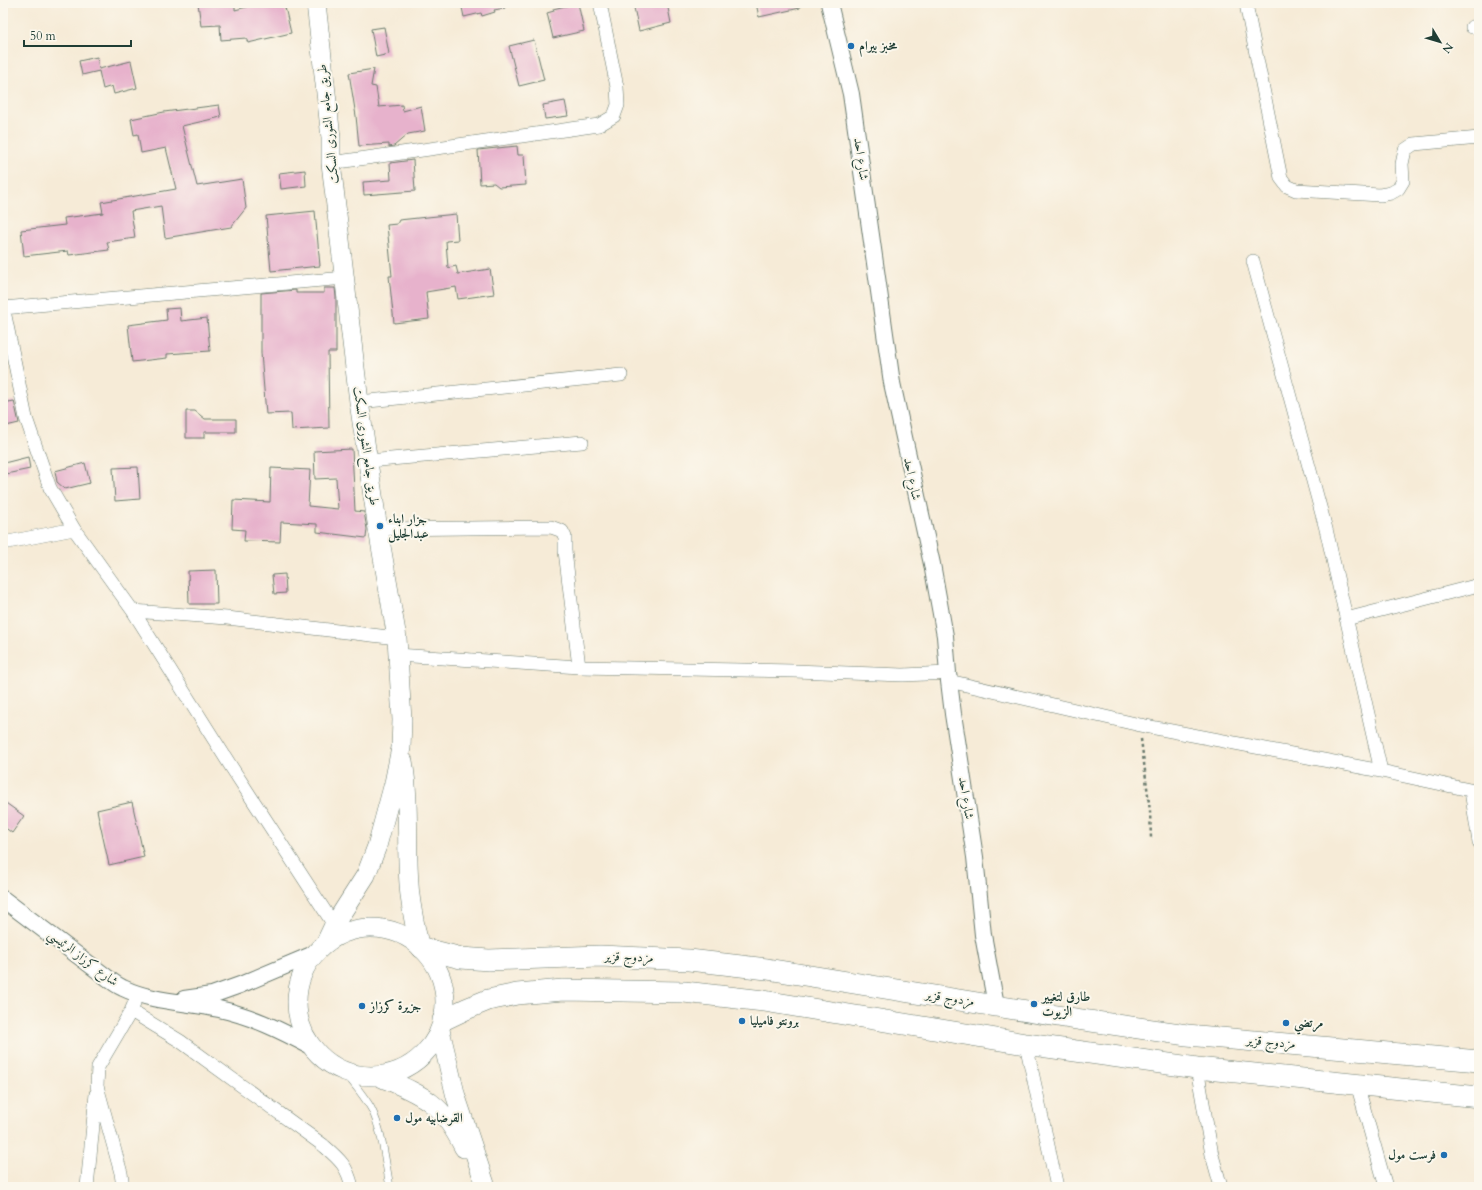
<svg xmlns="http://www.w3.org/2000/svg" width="1482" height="1190" font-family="Cardo,Amiri,serif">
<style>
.building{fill:#e7b2cc}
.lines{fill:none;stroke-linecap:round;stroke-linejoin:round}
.service-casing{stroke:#6a7a6d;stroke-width:8}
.minor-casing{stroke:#6a7a6d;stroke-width:14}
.tertiary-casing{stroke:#6a7a6d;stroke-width:18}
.secondary-casing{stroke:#6a7a6d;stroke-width:20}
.primary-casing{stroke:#6a7a6d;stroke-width:22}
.path{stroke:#6a7a6d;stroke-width:2.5;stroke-dasharray:3 3;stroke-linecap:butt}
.service{stroke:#fff;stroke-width:7}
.minor{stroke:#fff;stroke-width:13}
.tertiary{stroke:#fff;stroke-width:16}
.secondary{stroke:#fff;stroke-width:19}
.primary{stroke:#fff;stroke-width:21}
.poi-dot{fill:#1f6fb2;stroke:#fbf7ec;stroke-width:1.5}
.labels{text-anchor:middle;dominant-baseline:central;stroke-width:4;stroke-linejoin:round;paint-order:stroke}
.poi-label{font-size:13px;font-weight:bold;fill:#1f3d34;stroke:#fbf7ec;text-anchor:start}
.street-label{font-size:13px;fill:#1f3d34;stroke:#fbf7ec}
</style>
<rect width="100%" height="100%" fill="#fbf7ec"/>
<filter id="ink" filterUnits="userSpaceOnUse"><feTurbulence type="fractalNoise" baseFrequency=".025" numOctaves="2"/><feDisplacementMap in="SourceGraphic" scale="8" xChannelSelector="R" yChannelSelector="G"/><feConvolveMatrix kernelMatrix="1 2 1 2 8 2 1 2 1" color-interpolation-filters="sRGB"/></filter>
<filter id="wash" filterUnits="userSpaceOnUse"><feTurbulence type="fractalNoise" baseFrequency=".012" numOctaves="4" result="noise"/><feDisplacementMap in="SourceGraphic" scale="16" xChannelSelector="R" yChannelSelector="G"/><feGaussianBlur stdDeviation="0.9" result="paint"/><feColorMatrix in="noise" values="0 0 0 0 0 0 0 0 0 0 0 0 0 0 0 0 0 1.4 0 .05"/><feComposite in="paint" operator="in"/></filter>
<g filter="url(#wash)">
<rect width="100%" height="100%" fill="#f6ebd7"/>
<g id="blocks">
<path class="building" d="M198 3H235V10L262 3H284L291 33 248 43 246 38 221 40 220 25 201 26Z
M461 3H504L505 8 494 10 495 12 482 16 481 13 464 17Z
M578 3 584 31 553 38 547 13 554 11 553 9Z
M633 3H667L671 23 639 31Z
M756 3H800V8L759 17Z
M384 27 389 54 376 57 371 29Z
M534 40 544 80 519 86 509 46Z
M97 57 99 69 131 61 137 88 114 94 112 86 103 89 99 71 82 75 79 61Z
M374 69 371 86 376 87 379 107 402 105 403 111 421 106 425 131 408 134 394 146 389 147V144L359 146 356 116 349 73Z
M565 101 568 116 545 119 543 105Z
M219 105 221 117 182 126 197 186 242 179 246 208 231 227 165 238 161 206 131 211 135 238 107 242 109 250 69 255 68 251 24 256 21 230 65 225 64 218 103 213 101 202 176 189 166 148 141 153 138 134 134 135 131 119 164 112Z
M517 146 518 155H524L526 185 499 187 494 183 480 184 478 150Z
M413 160 415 191 364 195 363 182 391 180 390 163Z
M305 170 306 186 281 189 279 173Z
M315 211 320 266 271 271 266 216Z
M456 214 458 240 446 241 448 268 456 266 458 274 490 269 494 294 458 299 456 287 426 292 429 319 394 323 389 276H392L387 225 397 224 399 220Z
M324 288H335L336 297V352H328L329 428 292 430 291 413 266 414 261 353V293L296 290V293H324Z
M180 308 181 321 207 318 210 351 167 354V358L132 362 128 325 167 320 166 309Z
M14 401 19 423 6 426 3 417V403Z
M186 411H195L205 419H236V432H204V438H186Z
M352 449 355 511 364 512 367 529 366 538 317 532V524L281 522 280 542 244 541 245 530 232 529 233 500 270 502 271 468 310 470 308 506 338 509 336 478 315 479 314 451Z
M28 457 30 469 6 474 4 463Z
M85 463 90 483 65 489 57 482 55 471Z
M138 467 140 499 115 501 113 468Z
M216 570 217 604H189L188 571Z
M285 574 286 593 274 594 272 575Z
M3 801 24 816 12 833 3 826Z
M132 802 144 857 109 865 97 810Z"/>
</g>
</g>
<g filter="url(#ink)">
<use href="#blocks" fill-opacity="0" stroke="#6a7a6d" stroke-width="1"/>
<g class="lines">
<g class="service-casing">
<path id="service" d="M343 1070C352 1082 363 1094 371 1108 383 1132 385 1161 390 1187"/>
</g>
<g class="minor-casing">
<path id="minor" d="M1246 4 1281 178 1287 186 1296 190 1380 195 1391 193 1398 189 1403 181 1402 164 1405 150 1414 144 1479 138
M1472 27 1479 26
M331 163 599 125 614 116 618 105 617 87 600 3
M1253 261 1326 529 1381 771
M3 306 26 418 50 488 74 529 133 611 232 768 334 925
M3 308 345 278
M359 402 621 375
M368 461 582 442
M378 529 551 527 562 531 565 537V551L579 667
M3 543 74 529
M133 611 227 618 397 638
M1346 619 1479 585
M397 655 579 667 794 671 903 675 948 673
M949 681 1140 725 1381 771 1479 792
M1471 791 1479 842
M131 1011 180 1041 323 1145C339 1159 347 1165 352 1187
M1026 1044 1057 1187
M1197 1068 1212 1155 1221 1187
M1357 1084 1386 1187
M87 1187 96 1094
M123 1187 121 1173 97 1086 98 1067 131 1011 134 1004"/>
</g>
<g class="tertiary-casing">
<path id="tertiary" d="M829 3 851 94 892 383 932 564 945 636 948 673 953 714 975 857 983 935 996 1005
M3 899 105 976C110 980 116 985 123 988 152 1002 187 1002 219 1009 252 1016 282 1031 312 1047
M184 999 212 995 240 985 316 953"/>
</g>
<g class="secondary-casing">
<path id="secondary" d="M316 3 331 138V163L359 402 378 529 397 638 402 720 401 748 394 783 377 846 366 875 334 925 325 944
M403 761C410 802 406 843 409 884 410 905 415 925 419 945
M297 1002a74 74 0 1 1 148 0a74 74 0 1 1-148 0Z
M440 1030 456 1097 486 1187
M378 1076C396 1084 416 1091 431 1103 446 1114 456 1132 464 1148"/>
</g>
<g class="primary-casing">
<path id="primary" d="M422 948 461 958 489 960 600 956 689 960 767 969 1076 1019 1187 1035 1479 1061
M443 1020 466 1009 488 1000 517 994 563 990 684 992 764 1001 1026 1044 1197 1068 1479 1097"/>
</g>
<path class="path" d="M1141 739 1150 811 1151 838"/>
<use href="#service" class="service"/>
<use href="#minor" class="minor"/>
<use href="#tertiary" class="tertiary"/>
<use href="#secondary" class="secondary"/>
<use href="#primary" class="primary"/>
</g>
</g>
<g class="poi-dot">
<circle cx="851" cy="46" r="4"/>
<circle cx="380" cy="526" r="4"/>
<circle cx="1034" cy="1004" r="4"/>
<circle cx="362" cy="1006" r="4"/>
<circle cx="742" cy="1021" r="4"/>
<circle cx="1286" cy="1023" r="4"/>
<circle cx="397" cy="1118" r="4"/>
<circle cx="1444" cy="1155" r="4"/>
</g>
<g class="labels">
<g class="poi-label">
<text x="859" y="46">مخبز بيرام</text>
<text x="388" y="519">جزار ابناء<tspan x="388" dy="15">عبدالجليل</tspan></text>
<text x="1042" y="997">طارق لتغيير<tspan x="1042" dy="15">الزيوت</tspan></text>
<text x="370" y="1006">جزيرة كرزاز</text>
<text x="750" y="1021">برونتو فاميليا</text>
<text x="1294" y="1023">مرتضي</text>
<text x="405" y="1118">القرضابيه مول</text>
<text x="1436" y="1155" text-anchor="end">فرست مول</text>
</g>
<g class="street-label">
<text transform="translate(328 124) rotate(-96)">طريق جامع الشورى السكت</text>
<text transform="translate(861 159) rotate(82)">شارع احد</text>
<text transform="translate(366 446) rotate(82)">طريق جامع الشورى السكت</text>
<text transform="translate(912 479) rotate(78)">شارع احد</text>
<text transform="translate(966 798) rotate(81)">شارع احد</text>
<text transform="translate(629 957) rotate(2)">مزدوج قزير</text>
<text transform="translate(83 958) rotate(37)">شارع كرزاز الرئيسي</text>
<text transform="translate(950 998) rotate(9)">مزدوج قزير</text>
<text transform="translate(1271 1042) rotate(5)">مزدوج قزير</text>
</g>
</g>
<rect width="1482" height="1190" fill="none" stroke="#fbf7ec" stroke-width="16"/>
<g transform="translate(1440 42) rotate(128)" stroke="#fbf7ec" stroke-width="3" paint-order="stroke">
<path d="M0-3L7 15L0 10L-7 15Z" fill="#1f3d34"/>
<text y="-6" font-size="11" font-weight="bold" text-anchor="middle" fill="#1f3d34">N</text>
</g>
<path d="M24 40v6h107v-6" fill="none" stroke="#1f3d34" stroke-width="2"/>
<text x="30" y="40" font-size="12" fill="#1f3d34" stroke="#fbf7ec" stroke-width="3" paint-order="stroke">50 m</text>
</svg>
